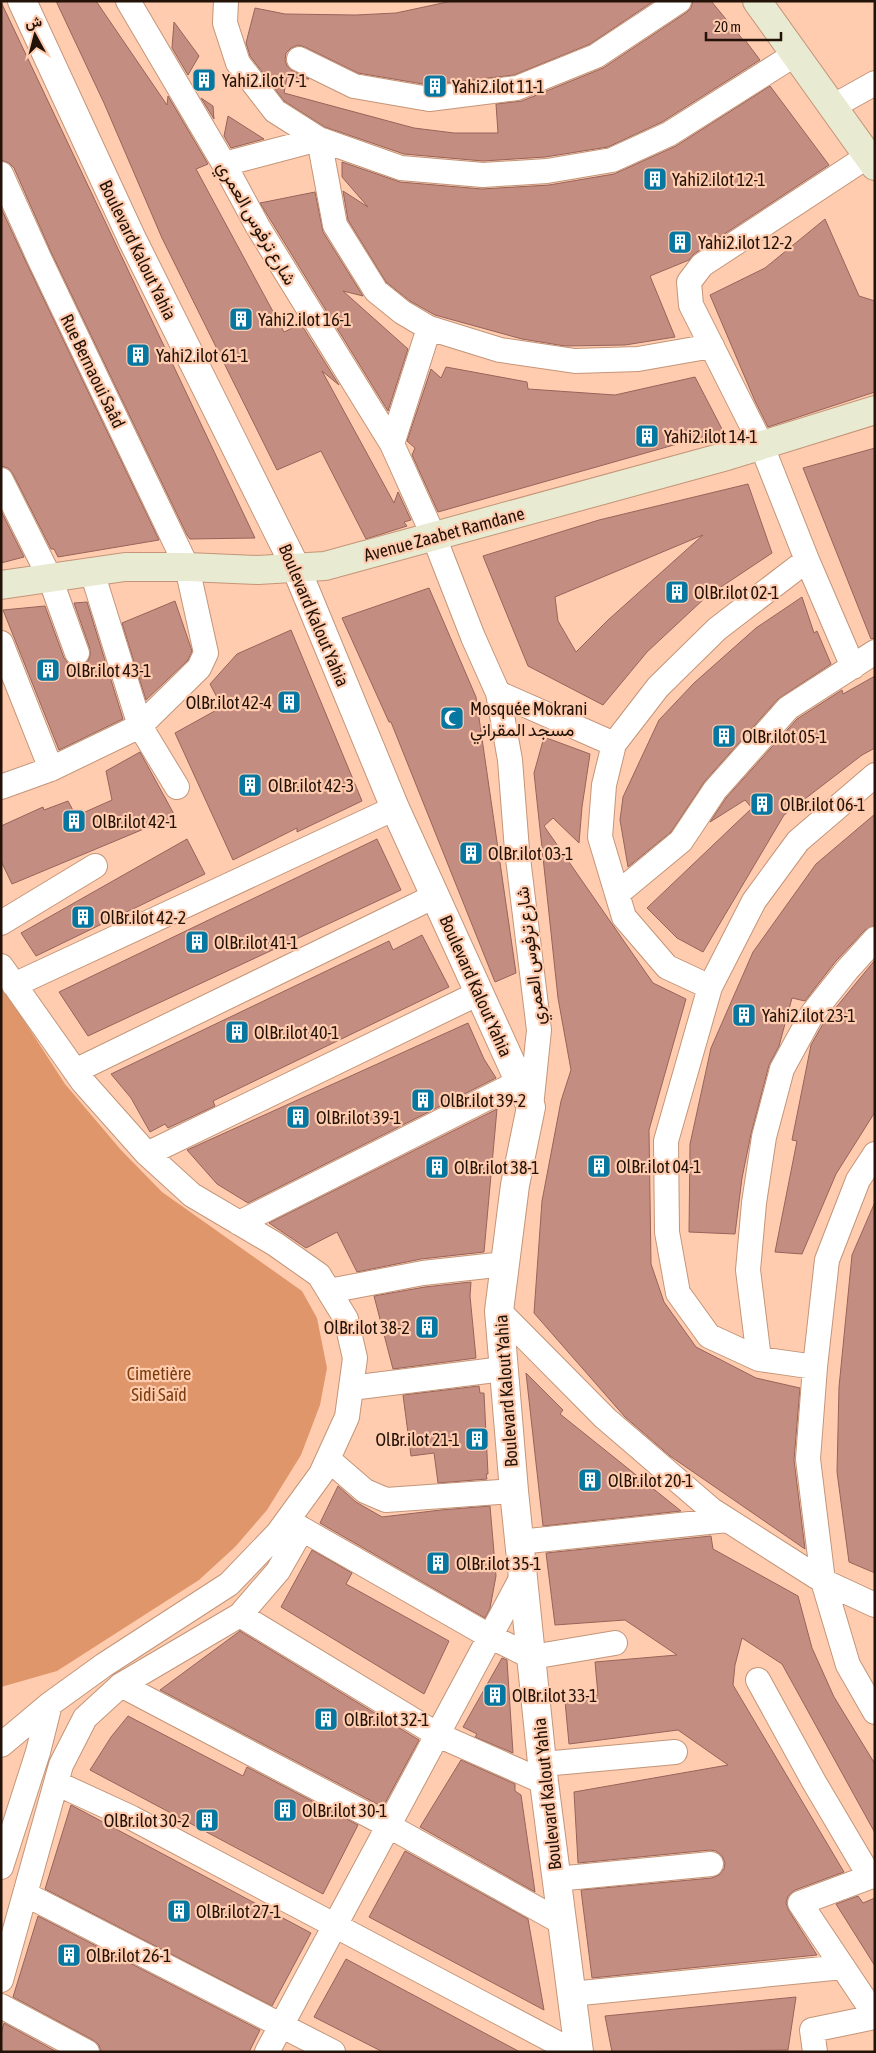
<svg xmlns="http://www.w3.org/2000/svg" width="876" height="2053" font-family="'Asap Condensed',Vazirmatn,sans-serif">
<style>
.green{fill:#df966a}
.building{fill:#c48d82;stroke:#98645a;fill-rule:evenodd}
.lines{fill:none;stroke-linecap:round;stroke-linejoin:round}
.minor-casing{stroke:#c49578;stroke-width:26}
.tertiary-casing{stroke:#c49578;stroke-width:30}
.secondary-casing{stroke:#c49578;stroke-width:30}
.minor{stroke:#fff;stroke-width:24}
.tertiary{stroke:#fff;stroke-width:28}
.secondary{stroke:#e8ead1;stroke-width:28}
.labels{text-anchor:middle;dominant-baseline:central;stroke-width:4.5;stroke-linejoin:round;paint-order:stroke}
.poi-label{font-size:18px;fill:#231207;stroke:#ffccaf;text-anchor:start}
.street-label{font-size:18px;fill:#231207;stroke:#ffccaf}
.park-label{font-size:18px;fill:#7b3d0c;stroke:#ffccaf}
</style>
<rect width="100%" height="100%" fill="#ffccaf"/>
<path class="green" d="M1 985 65 1084 121 1150 162 1192 302 1291 317 1318 327 1368 320 1405 301 1455 267 1510 235 1547 199 1580 57 1671 1 1687Z"/>
<path class="building" d="M56 1H96L167 105 168 96 208 164 196 169 284 332 301 324 339 385 322 371 394 503 398 492 411 520 404 522 407 526 366 539 321 451 277 470 162 238 104 103Z
M452 1H654L590 44 514 75 429 85 358 73 305 47 298 45 291 48 286 53 285 60 287 66 293 71 309 79 287 77 284 93 414 128 454 133H498L496 104 522 101 603 68 687 12 691 8 693 1H711L744 41 745 40 760 60 662 122 608 147 545 157 483 161 404 154 325 127 284 101 250 56 246 43 255 8 285 14 356 15 396 13Z
M1 2 255 538 190 539 187 535 51 252 14 168 9 163 1 160Z
M174 22 199 56 188 75 172 48Z
M770 86 829 165 694 254 689 260 650 276 675 337 625 345 565 346 522 339 435 315 410 301 386 282 348 220 343 191 368 207 342 177V162L400 182 482 189 549 185 614 174 676 146Z
M201 98 213 106 214 119Z
M228 116 264 139 231 148 224 136Z
M315 192 323 232 363 296 343 291 408 349 388 411 260 203Z
M1 208 27 264 159 540 58 557 54 549H51L13 474 8 468 1 466Z
M825 219 859 296 875 301V392L768 427 755 401 710 295 765 268Z
M446 367 527 382 528 389 615 395 695 377 723 431 438 512 412 455 415 448 407 441 431 369 441 378Z
M875 448V638L871 639 803 468Z
M748 484 772 553 706 597 647 652 603 705 528 666 483 556 599 520ZM703 535 608 620 576 652 558 621 555 597Z
M1 511 24 557 1 563Z
M429 588 476 697 516 973 495 982 391 722H389L342 618Z
M802 597 814 633 817 631 831 664 778 699 705 781 671 832 628 867 620 820 623 797 659 720 694 683 756 628Z
M175 601 192 651 188 660 146 700 122 623Z
M87 602 123 719 59 750 3 610 45 606 64 658 69 664 74 666H81L88 661 90 656V649L74 603Z
M291 630 362 801 297 832V828L233 860 175 733 222 707 210 684 237 654Z
M875 676V748L862 755 784 815 703 952 677 938 647 908 752 808 745 800 710 822 726 798 797 719 842 690 843 694Z
M544 737 590 754 582 807 579 843 553 818 544 826 653 983 686 999 649 1130 651 1264 664 1302 696 1347 756 1378 800 1388 794 1460 805 1549 670 1456 625 1417 534 1313 542 1201 561 1101 571 1070 558 998 534 773Z
M140 752 175 816 12 884 1 861V826L43 807 44 810 68 801 76 816 112 800 106 771Z
M875 814V926L865 930 836 961 805 1001 792 998 779 1046 769 1065 751 1134 742 1178 735 1234 689 1232 690 1144 711 1048 753 952 816 864Z
M187 839 205 874 36 956 21 933Z
M377 839 401 890 88 1036 59 992Z
M422 935 449 987 213 1101 215 1106 168 1128 165 1124 150 1132 131 1098 111 1074 389 941 393 950Z
M875 960V1112L836 1174 802 1254 775 1252 797 1141 792 1140 811 1045 824 1022Z
M468 1023 484 1059 496 1078 248 1203 217 1184 187 1150Z
M497 1109 484 1252 421 1259 357 1272 337 1232 306 1248 269 1223Z
M875 1202V1573L849 1562 837 1472 839 1387 852 1255Z
M471 1282 470 1296 476 1358 393 1369 374 1296 425 1287Z
M526 1373 563 1410 560 1414 681 1511 543 1526Z
M479 1386 480 1393H484L488 1474H486L487 1479 438 1483 434 1453 411 1456 403 1395Z
M338 1486 356 1502 382 1517 441 1510 490 1506 496 1576 490 1608 485 1618 320 1523Z
M711 1536 713 1549 798 1596 812 1648 834 1697 875 1764V1833L782 1664 742 1638 735 1665 733 1685 844 1872 795 1890 788 1896 786 1903 789 1911 817 1955 592 1978 581 1890 712 1878 719 1875 724 1869 725 1863 722 1856 716 1851 710 1850 578 1863 574 1792 728 1765 678 1730 569 1744 565 1701 598 1695 595 1662 677 1655 625 1620 555 1625 546 1553Z
M312 1550 352 1573 346 1584 449 1641 424 1694 281 1607Z
M240 1631 419 1740 383 1807 160 1690Z
M502 1658 507 1660 513 1753 475 1737 477 1734 463 1727Z
M128 1716 243 1776 247 1767 358 1825 323 1894 90 1770 111 1737Z
M461 1760 515 1784V1791L521 1795 535 1892 420 1827Z
M71 1805 311 1933 272 2006 45 1889Z
M405 1851 528 1919 544 2010 369 1917Z
M858 1896 863 1903 875 1898V1966L836 1904Z
M38 1916 260 2030 249 2052H101L99 2045 93 2040 13 1997Z
M346 1959 520 2052H383L314 2017Z
M796 1997 788 2050 612 2052 605 2016Z
M4 2023 57 2052H1V2034Z"/>
<g class="lines">
<g class="minor-casing">
<path id="minor" d="M128 1 224 164 258 227 392 444 434 537 473 637 498 693 510 760 517 850 539 1030 531 1107
M226 1 225 23 238 63 275 111 319 139 401 168 483 175 547 171 612 160 669 134 794 55
M299 59 354 86 429 99 517 88 596 56 679 1
M832 107 875 83
M224 164 319 139 335 225 376 291 402 312 429 328 500 350 575 361 638 359 712 346
M1 174 39 258 187 567 206 653 199 668 140 726 51 769 1 787
M392 444 429 328
M1 480 50 578 77 653
M92 572 140 726 177 787
M1 643 51 769
M853 667 807 560 761 444 691 305 689 282 702 265 868 156
M498 693 614 744
M617 894 681 841 715 790 788 708 875 652
M1 923 95 866
M1 966 83 1082 147 1154 192 1195 275 1244 319 1275 346 1319 355 1358 347 1417 321 1474 278 1533 229 1584 104 1665 50 1704 1 1745
M14 985 395 808
M710 987 667 967 624 917 600 837 604 785 614 744 658 687 717 629 807 560
M75 1071 435 896
M147 1154 479 993
M875 1154 858 1180 827 1260 815 1367 808 1459 823 1581 848 1665 875 1712
M239 1223 519 1082
M329 1291 423 1273 505 1264
M499 1311 605 1418 712 1510 823 1581 875 1605
M759 1359 748 1270 754 1203 764 1137 782 1069 812 1014 847 970 875 939
M815 1367 759 1359 709 1336 678 1293 667 1232 666 1141 710 987 754 901 798 841 875 775
M351 1388 503 1369
M328 1459 365 1491 386 1500 514 1491
M302 1529 491 1637 532 1657 615 1643
M519 1542 727 1520
M240 1615 438 1735 544 1782
M758 1680 814 1782 870 1877
M121 1685 389 1826 561 1922
M543 1764 675 1752
M56 1783 132 1818 574 2052
M1 1867 38 1752 50 1704
M875 1875 800 1903 875 2015
M556 1879 711 1864
M25 1894 333 2052
M1 1980 61 1765 85 1718 121 1685 240 1615 278 1571 302 1529 288 1520
M571 1994 843 1967
M1 2006 87 2052
M267 2052 522 1577
M815 2052 812 2030 875 2017"/>
</g>
<g class="tertiary-casing">
<path id="tertiary" d="M22 1 132 239 296 568 395 808 531 1107 515 1185 499 1311 514 1491 544 1782 579 2052"/>
</g>
<g class="secondary-casing">
<path id="secondary" d="M757 1 875 166
M1 585 125 567H187L258 570 325 566 727 456 875 410"/>
</g>
<use href="#minor" class="minor"/>
<use href="#tertiary" class="tertiary"/>
<use href="#secondary" class="secondary"/>
</g>
<defs>
<g id="building-square" transform="scale(1.25)"><rect x="-9" y="-9" width="18" height="18" rx="4" fill="#0577a1" stroke="#ffccaf"/><path d="M-4-6H4V6H1V3H-1V6H-4ZM-2.5-4.3h1.7v1.8h-1.7ZM.8-4.3h1.7v1.8H.8ZM-2.5-1h1.7V.8h-1.7ZM.8-1h1.7V.8H.8Z" fill="#fff"/></g>
<g id="mosque-square" transform="scale(1.25)"><rect x="-9" y="-9" width="18" height="18" rx="4" fill="#0577a1" stroke="#ffccaf"/><path d="M3.5-4.9A6 6 0 1 0 3.5 4.9A5 5 0 1 1 3.5-4.9Z" fill="#fff"/></g>
</defs>
<g fill-rule="evenodd">
<use href="#building-square" x="204" y="80"/>
<use href="#building-square" x="435" y="86"/>
<use href="#building-square" x="655" y="179"/>
<use href="#building-square" x="680" y="242"/>
<use href="#building-square" x="241" y="319"/>
<use href="#building-square" x="138" y="355"/>
<use href="#building-square" x="647" y="436"/>
<use href="#building-square" x="677" y="592"/>
<use href="#building-square" x="48" y="670"/>
<use href="#building-square" x="289" y="702"/>
<use href="#mosque-square" x="452" y="718"/>
<use href="#building-square" x="724" y="736"/>
<use href="#building-square" x="250" y="785"/>
<use href="#building-square" x="762" y="804"/>
<use href="#building-square" x="74" y="821"/>
<use href="#building-square" x="471" y="853"/>
<use href="#building-square" x="83" y="917"/>
<use href="#building-square" x="197" y="942"/>
<use href="#building-square" x="744" y="1015"/>
<use href="#building-square" x="237" y="1032"/>
<use href="#building-square" x="423" y="1100"/>
<use href="#building-square" x="298" y="1117"/>
<use href="#building-square" x="599" y="1166"/>
<use href="#building-square" x="437" y="1167"/>
<use href="#building-square" x="427" y="1327"/>
<use href="#building-square" x="477" y="1439"/>
<use href="#building-square" x="590" y="1480"/>
<use href="#building-square" x="438" y="1563"/>
<use href="#building-square" x="495" y="1695"/>
<use href="#building-square" x="326" y="1719"/>
<use href="#building-square" x="285" y="1810"/>
<use href="#building-square" x="207" y="1820"/>
<use href="#building-square" x="179" y="1911"/>
<use href="#building-square" x="69" y="1955"/>
</g>
<g class="labels">
<g class="poi-label">
<text x="222" y="80">Yahi2.ilot 7-1</text>
<text x="452" y="86">Yahi2.ilot 11-1</text>
<text x="672" y="179">Yahi2.ilot 12-1</text>
<text x="698" y="242">Yahi2.ilot 12-2</text>
<text x="258" y="319">Yahi2.ilot 16-1</text>
<text x="156" y="355">Yahi2.ilot 61-1</text>
<text x="664" y="436">Yahi2.ilot 14-1</text>
<text x="694" y="592">OlBr.ilot 02-1</text>
<text x="66" y="670">OlBr.ilot 43-1</text>
<text x="272" y="702" text-anchor="end">OlBr.ilot 42-4</text>
<text x="470" y="708">Mosquée Mokrani<tspan x="470" dy="21">مسجد المقراني</tspan></text>
<text x="742" y="736">OlBr.ilot 05-1</text>
<text x="268" y="785">OlBr.ilot 42-3</text>
<text x="780" y="804">OlBr.ilot 06-1</text>
<text x="92" y="821">OlBr.ilot 42-1</text>
<text x="488" y="853">OlBr.ilot 03-1</text>
<text x="100" y="917">OlBr.ilot 42-2</text>
<text x="214" y="942">OlBr.ilot 41-1</text>
<text x="762" y="1015">Yahi2.ilot 23-1</text>
<text x="254" y="1032">OlBr.ilot 40-1</text>
<text x="440" y="1100">OlBr.ilot 39-2</text>
<text x="316" y="1117">OlBr.ilot 39-1</text>
<text x="616" y="1166">OlBr.ilot 04-1</text>
<text x="454" y="1167">OlBr.ilot 38-1</text>
<text x="410" y="1327" text-anchor="end">OlBr.ilot 38-2</text>
<text x="460" y="1439" text-anchor="end">OlBr.ilot 21-1</text>
<text x="608" y="1480">OlBr.ilot 20-1</text>
<text x="456" y="1563">OlBr.ilot 35-1</text>
<text x="512" y="1695">OlBr.ilot 33-1</text>
<text x="344" y="1719">OlBr.ilot 32-1</text>
<text x="302" y="1810">OlBr.ilot 30-1</text>
<text x="190" y="1820" text-anchor="end">OlBr.ilot 30-2</text>
<text x="196" y="1911">OlBr.ilot 27-1</text>
<text x="86" y="1955">OlBr.ilot 26-1</text>
</g>
<g class="street-label">
<text transform="translate(257 223) rotate(60)">شارع ترفوس العمري</text>
<text transform="translate(138 250) rotate(64)">Boulevard Kalout Yahia</text>
<text transform="translate(93 371) rotate(64)">Rue Bernaoui Saâd</text>
<text transform="translate(444 534) rotate(-15)">Avenue Zaabet Ramdane</text>
<text transform="translate(314 615) rotate(67)">Boulevard Kalout Yahia</text>
<text transform="translate(530 956) rotate(-97)">شارع ترفوس العمري</text>
<text transform="translate(476 986) rotate(66)">Boulevard Kalout Yahia</text>
<text transform="translate(506 1391) rotate(-94)">Boulevard Kalout Yahia</text>
<text transform="translate(547 1794) rotate(-96)">Boulevard Kalout Yahia</text>
</g>
<g class="park-label">
<text x="159" y="1373">Cimetière<tspan x="159" dy="21">Sidi Saïd</tspan></text>
</g>
</g>
<rect width="876" height="2053" fill="none" stroke="#231207" stroke-width="5"/>
<g transform="translate(35 35) rotate(353)" stroke="#ffccaf" stroke-width="4" paint-order="stroke">
<path d="M0-4L9 19L0 12L-9 19Z" fill="#231207"/>
<text y="-8" font-size="14" font-weight="bold" text-anchor="middle" fill="#231207">ش</text>
</g>
<path d="M706 32v8h75v-8" fill="none" stroke="#231207" stroke-width="2.5"/>
<text x="714" y="32" font-size="15" fill="#231207" stroke="#ffccaf" stroke-width="4" paint-order="stroke">20 m</text>
</svg>
